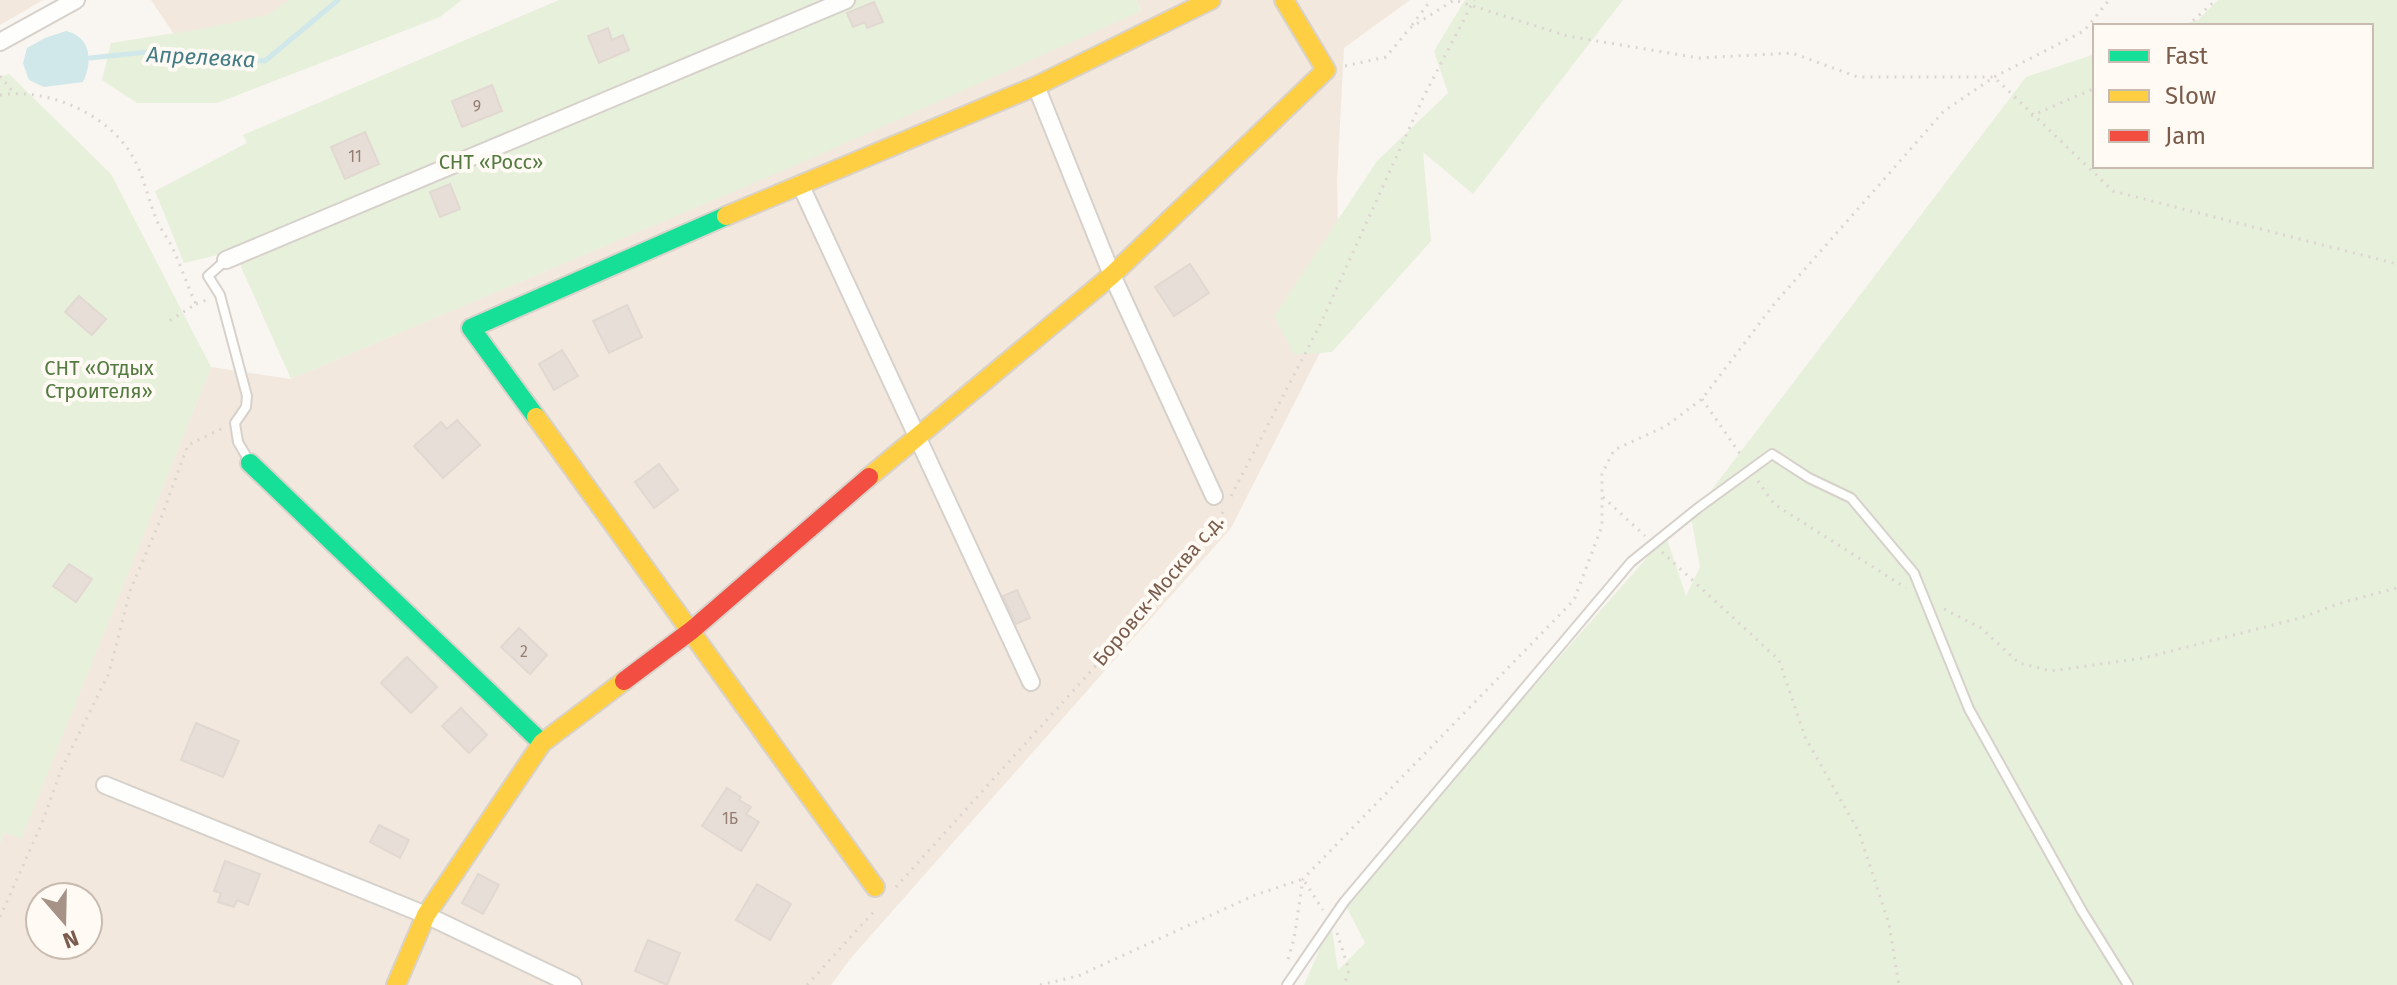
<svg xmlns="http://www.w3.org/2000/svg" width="2397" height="985" font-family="'Fira Sans',sans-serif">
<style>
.residential{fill:#f2e8de;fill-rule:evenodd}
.green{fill:#e7f0db}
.water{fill:#d0e8ea}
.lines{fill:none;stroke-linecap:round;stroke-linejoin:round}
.stream{stroke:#d0e8ea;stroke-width:5}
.building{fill:#e6ded7;stroke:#e2d8d2;stroke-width:2}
.lane-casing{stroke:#d7d1cb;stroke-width:12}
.street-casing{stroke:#d7d1cb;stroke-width:20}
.fast-casing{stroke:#d9d2cb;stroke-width:22}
.slow-casing{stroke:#d9d2cb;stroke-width:22}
.jam-casing{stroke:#d9d2cb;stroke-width:22}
.path{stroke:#dcd5d0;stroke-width:3;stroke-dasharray:2 6;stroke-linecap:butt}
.lane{stroke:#fefefd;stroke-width:8}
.street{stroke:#fefefd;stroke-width:16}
.fast{stroke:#16e098;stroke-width:18}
.slow{stroke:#ffcf43;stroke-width:18}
.jam{stroke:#f24e42;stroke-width:18}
.labels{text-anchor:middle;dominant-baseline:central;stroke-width:8;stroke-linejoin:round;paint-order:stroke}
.number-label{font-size:16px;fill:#977e72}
.park-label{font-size:20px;fill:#537a41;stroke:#fffaf3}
.street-label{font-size:20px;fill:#7a5c4d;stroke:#fffaf3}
.water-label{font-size:22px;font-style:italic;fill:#437c86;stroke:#fffaf3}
</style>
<rect width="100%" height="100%" fill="#f9f5f0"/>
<path class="residential" d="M0 0H43L0 25Z
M151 0H392L192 61Z
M1136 0H1410L1344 48 1337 181 1340 313 1231 528 850 959 831 985H0V844L4 832 21 838 211 367 291 379 739 189 1141 10ZM40 897H88V945H40Z"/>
<path class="green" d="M289 0H462L440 17 217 103H137L102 80 111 43 201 29 267 15Z
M559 0H1136L1141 11 801 163 291 379 234 251 184 263 155 191 247 143 243 135Z
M1465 0H1623L1473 194 1423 152 1431 241 1332 352 1294 355 1274 316 1377 161 1448 93 1434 51Z
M2218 0H2397V985H1304L1331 923 1338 970 1365 943 1344 902 1666 536 1686 596 1700 567 1691 517 2026 77 2095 54V166H2371V26H2179L2198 20Z
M9 74 111 174 211 367 21 839 4 832 0 844V77Z"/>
<path class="water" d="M66 31C91 37 93 61 83 82L44 87 29 80 23 63 27 48 45 38Z"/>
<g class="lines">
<path class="stream" d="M90 58 157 51 265 61 338 0"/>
</g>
<path class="building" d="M874 2 883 22 867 28 865 22 853 27 847 13Z
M608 28 612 40 623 35 629 50 599 63 588 36Z
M492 85 502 111 462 127 452 101Z
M365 132 379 164 345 179 331 147Z
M450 184 460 209 440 217 430 192Z
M1190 264 1209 293 1174 316 1155 287Z
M79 296 106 319 92 335 65 312Z
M627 305 642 337 609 353 593 321Z
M562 350 578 376 554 390 539 364Z
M457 420 480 445 443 478 414 446 441 422 447 429Z
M659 464 678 490 654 508 635 482Z
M69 564 92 579 76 602 53 586Z
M1017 590 1030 618 1016 624 1003 596Z
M519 628 547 655 530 674 501 647Z
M407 657 437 687 411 713 381 683Z
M461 708 487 735 469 753 442 726Z
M196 723 239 741 223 777 181 760Z
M727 788 741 797 739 800 751 807 746 814 759 822 741 851 702 826Z
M379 825 409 840 400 858 370 842Z
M225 861 260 874 248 905 237 900 234 907 218 902 221 893 214 891Z
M478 874 499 885 483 914 462 903Z
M757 884 791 904 770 940 736 920Z
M648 940 680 953 667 985 635 971Z"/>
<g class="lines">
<g class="lane-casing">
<path id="lane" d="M226 260 208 276 220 295 247 396 246 407 235 423 238 442 248 459
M1287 985 1344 902 1631 562 1698 508 1772 454 1809 478 1851 498 1914 573 1969 709 2082 911 2128 985"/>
</g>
<g class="street-casing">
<path id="street" d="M0 42 76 0
M1036 86 1112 275 1214 496
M800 184 1031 682
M226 260 846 0
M105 785 426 915 573 985"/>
</g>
<g class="fast-casing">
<path id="fast" d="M536 417 471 328 726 216
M250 463 542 743"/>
</g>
<g class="slow-casing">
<path id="slow" d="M726 216 1036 86 1211 0
M536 417 875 887
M869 477 1112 275 1326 70 1284 0
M396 985 426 915 542 743 624 681"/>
</g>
<g class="jam-casing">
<path id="jam" d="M624 681 692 630 869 477"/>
</g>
<path class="path" d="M1412 25 1431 0
M2187 26 2216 0
M1345 66 1386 57 1410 28 1454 0 1567 36 1699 58 1792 53 1858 77H1994L2113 191 2397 264
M0 76 14 93
M0 95C49 87 114 116 136 163 145 181 149 202 157 221 161 230 168 238 172 247 181 265 187 286 196 304L169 321
M2031 116 2095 88
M196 304 209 299
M1702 399 1743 458
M1758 481 1774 504 1906 588
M1231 496 1320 325 1424 96 1474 0
M1603 497 1645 536
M1662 552 1779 660 1805 737 1859 832 1889 924 1899 985
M1944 609 1981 628 2019 663 2051 671 2144 658 2300 618 2344 602 2397 588
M896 887 1099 662 1217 523 1224 510
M0 917 42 823 61 770 109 673 130 591 159 523 188 445 223 428
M1337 933 1349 970 1344 985
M1288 959 1294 939 1303 879 1574 600 1602 526V474L1614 450 1666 426 1702 399 1775 303 1944 111 1994 77 2084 31 2109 0
M807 985 877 908
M1040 985 1078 976 1255 895 1303 879 1323 910"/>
<use href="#lane" class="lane"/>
<use href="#street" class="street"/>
<use href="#fast" class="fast"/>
<use href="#slow" class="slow"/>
<use href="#jam" class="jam"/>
</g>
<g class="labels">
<g class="number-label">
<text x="477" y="106">9</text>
<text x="355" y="156">11</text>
<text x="524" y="651">2</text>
<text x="730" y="818">1Б</text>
</g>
<g class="park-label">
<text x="491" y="162">СНТ «Росс»</text>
<text x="99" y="368">СНТ «Отдых<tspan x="99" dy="23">Строителя»</tspan></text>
</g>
<g class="street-label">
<text transform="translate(1158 590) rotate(-50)">Боровск-Москва с.д.</text>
</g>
<g class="water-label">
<text transform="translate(201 57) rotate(3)">Апрелевка</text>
</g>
</g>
<rect x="2093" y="24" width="280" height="144" fill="#fffaf3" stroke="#cabbb1" stroke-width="2"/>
<rect x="2109" y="50" width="40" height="12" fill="#16e098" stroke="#cabbb1" stroke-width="2"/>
<text x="2165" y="64" font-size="24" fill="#7a5c4d">Fast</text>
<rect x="2109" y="90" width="40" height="12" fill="#ffcf43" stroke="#cabbb1" stroke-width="2"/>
<text x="2165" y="104" font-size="24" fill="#7a5c4d">Slow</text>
<rect x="2109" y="130" width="40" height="12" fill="#f24e42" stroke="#cabbb1" stroke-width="2"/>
<text x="2165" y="144" font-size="24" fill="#7a5c4d">Jam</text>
<g transform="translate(64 921) rotate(160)"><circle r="38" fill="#fffaf3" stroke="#cabbb1" stroke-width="2"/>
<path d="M0-6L14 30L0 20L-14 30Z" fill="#a69286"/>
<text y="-12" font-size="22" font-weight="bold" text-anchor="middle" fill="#7a5c4d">N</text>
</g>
</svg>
